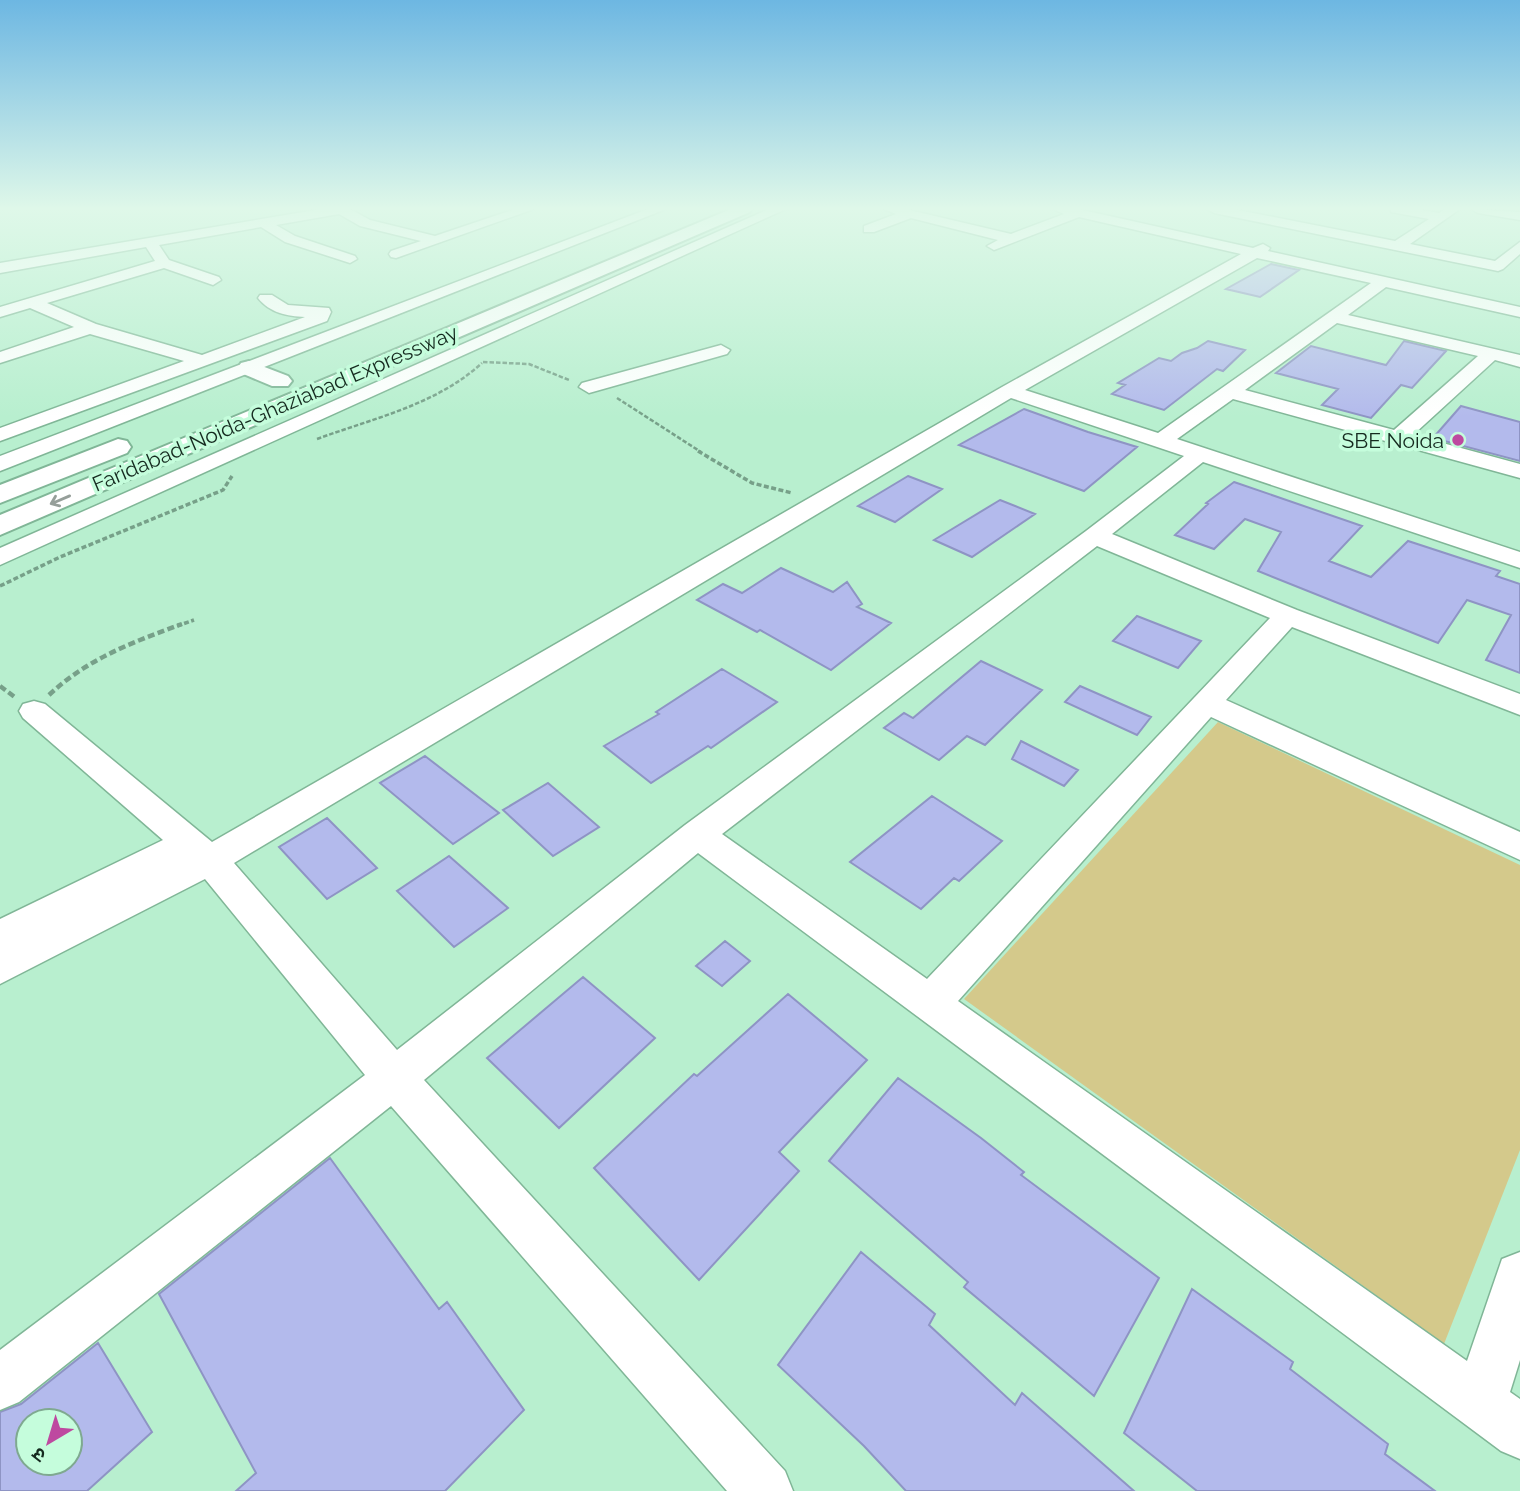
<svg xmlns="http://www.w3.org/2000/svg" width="1520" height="1491" font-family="Raleway,'Noto Sans Devanagari',sans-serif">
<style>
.green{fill:#d4c98b}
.building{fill:#b3baec;stroke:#8e94c4;stroke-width:2;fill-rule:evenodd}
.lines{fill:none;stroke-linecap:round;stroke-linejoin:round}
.minor-casing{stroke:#80b697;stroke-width:3}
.major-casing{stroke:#80b697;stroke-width:4}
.path-far2{stroke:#77a089;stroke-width:2.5;stroke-dasharray:4.5 2;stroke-linecap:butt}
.path-far1{stroke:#77a089;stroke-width:3.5;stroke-dasharray:5 2.5;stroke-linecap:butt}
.path{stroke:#77a089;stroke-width:4.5;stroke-dasharray:7 3.5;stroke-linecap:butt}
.minor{fill:#fff;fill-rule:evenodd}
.major{fill:#fff;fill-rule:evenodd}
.oneway{stroke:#969f9a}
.poi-dot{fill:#be49a0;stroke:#c5fddc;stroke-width:2.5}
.labels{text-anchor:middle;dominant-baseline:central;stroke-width:7;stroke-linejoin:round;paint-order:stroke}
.far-street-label{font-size:21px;fill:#152a1f;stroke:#c5fddc}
.far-poi-label{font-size:21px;fill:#152a1f;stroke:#c5fddc;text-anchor:end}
</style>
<rect width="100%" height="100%" fill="#b8efcf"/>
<path class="green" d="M1218 722 1520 865V1150L1444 1344 964 999Z"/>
<path class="building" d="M1271 264 1299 270 1260 297 1226 289Z
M1208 341 1245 350 1223 371 1217 369 1164 410 1112 394 1125 385 1118 383 1159 358 1171 361 1182 353 1197 348Z
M1404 341 1446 351 1412 388 1401 385 1371 418 1322 405 1338 389 1276 373 1311 346 1386 365Z
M1461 406 1520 422V461L1433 438Z
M1024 409 1088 432 1137 447 1084 491 959 445Z
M908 476 942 489 895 522 858 506Z
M1234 482 1362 526 1329 561 1371 577 1408 541 1500 571 1496 576 1520 584V673L1486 660 1511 615 1467 600 1438 643 1258 571 1281 532 1245 519 1214 549 1175 535 1208 504 1206 503Z
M1000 500 1035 514 972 557 934 540Z
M781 568 833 592 847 582 862 604 857 607 891 623 831 670 760 630 757 632 697 600 723 584 742 593Z
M1137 616 1201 641 1178 668 1113 641Z
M981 661 1042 690 985 745 967 736 939 760 884 728 904 713 913 718Z
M722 669 777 702 711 748 708 746 651 783 604 746 659 714 656 712Z
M1080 686 1151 717 1137 735 1065 702Z
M1021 741 1078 770 1064 786 1012 759Z
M425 756 499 813 453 844 380 783Z
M548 783 599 827 553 856 503 810Z
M932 796 1002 841 959 881 954 878 921 909 850 862Z
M327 818 377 868 327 899 279 847Z
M449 856 508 908 454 947 397 891Z
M725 941 750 961 722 986 696 966Z
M583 977 655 1038 559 1128 487 1058Z
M788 994 867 1060 779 1152 799 1171 699 1280 594 1168 694 1074 697 1076Z
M898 1078 981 1138 1024 1172 1021 1175 1159 1278 1094 1396 964 1287 968 1282 829 1161Z
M330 1158 439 1309 447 1302 524 1410 445 1491H236L256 1473 159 1294Z
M861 1252 935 1314 929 1325 1015 1405 1022 1393 1134 1491H906L864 1446 778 1365Z
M1192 1289 1293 1362 1290 1369 1388 1444 1385 1454 1435 1491H1197L1124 1433Z
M98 1343 152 1432 87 1491H0V1412L21 1404ZM28 1421H70V1463H28Z"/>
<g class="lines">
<g class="minor-casing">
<path id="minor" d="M321 209H350L370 220 435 236 515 209H534L396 258 391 257 389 254 391 251 421 241 360 226 339 214 276 225 295 236 355 256 357 259 350 263 285 242 261 227 159 245 169 260 219 277 221 280 213 285 164 268 47 303 96 324 202 355 305 317C287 316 270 313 258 298L260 295H272L288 305 329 308 331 312 327 321 0 441V428L184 361 90 334 0 363V352L74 327 30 308 0 317V307L155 261 146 247 0 273V263Z
M648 209H666L0 471V456Z
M769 209H786L0 565V548Z
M884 209H905L1011 234 1064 214 1053 209H1078L1253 248 1263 244 1270 248 1268 251 1520 307V317L1386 287 1348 315 1520 355V367L1495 360 1413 435 1520 464V478L1233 399 1177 439 1520 552V568L1203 462 1112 534 1297 610 1520 694V715L1292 627 1226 700 1520 832V860L1211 717 958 1001 1467 1361 1502 1259 1520 1252V1360L1510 1392 1520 1399V1459L1501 1451 698 853 424 1080 785 1471 793 1491H727L391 1106 19 1402 0 1410V1350L365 1075 205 879 0 984V919L163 840 23 718 19 711 23 704 34 701 45 704 212 842 1002 387 1241 254 1079 217 994 250 987 246 998 240 911 218 874 232H864V226L896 214ZM1257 258 1371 283 1158 433 1025 390ZM1337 323 1478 356 1394 430 1245 390ZM1011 398 1184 456 1086 531 685 825 397 1050 234 863ZM1097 546 1270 618 927 979 722 834Z
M1207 209H1233L1395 241 1429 219 1391 212 1390 209H1417L1439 213 1445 209H1460L1410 244 1495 261 1520 242V254L1503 269 1498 271 1214 213Z
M1471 209 1520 212V220L1478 213Z
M721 345 730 350 727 354 589 393 579 387 582 383Z"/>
</g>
<g class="major-casing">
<path id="major" d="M731 209H752L750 212 0 535V515Z
M249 361 288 376 292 381 288 386H272L241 373 238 368 241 363Z
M118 439 127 441 131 447 127 453 0 503V485Z"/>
</g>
<path class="path-far2" d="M483 362 529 364 569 380
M617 398 701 452
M317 439C374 418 436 405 482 363"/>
<path class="path-far1" d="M698 451 752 483 792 493
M0 586 60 557 223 490 232 476
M177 626 194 620"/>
<path class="path" d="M0 686 16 698
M49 695C87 659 133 642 182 624"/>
<use href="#minor" class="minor"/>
<use href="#major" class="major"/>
</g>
<defs><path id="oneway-shaft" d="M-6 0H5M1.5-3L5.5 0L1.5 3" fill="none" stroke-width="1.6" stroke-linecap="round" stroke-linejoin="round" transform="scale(1.75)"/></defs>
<use class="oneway" href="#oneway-shaft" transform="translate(60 500) rotate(157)"/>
<linearGradient id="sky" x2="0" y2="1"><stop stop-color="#6db7e2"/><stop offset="0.5" stop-color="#dff8e9"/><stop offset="1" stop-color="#dff8e9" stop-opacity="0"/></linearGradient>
<rect width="1520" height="417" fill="url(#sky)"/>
<circle class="poi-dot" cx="1458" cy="440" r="7"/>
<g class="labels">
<g class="far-street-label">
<text transform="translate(275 408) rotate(-23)">Faridabad-Noida-Ghaziabad Expressway</text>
</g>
<g class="far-poi-label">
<text x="1444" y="440">SBE Noida</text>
</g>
</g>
<g transform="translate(49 1442) rotate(218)"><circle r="33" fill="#c5fddc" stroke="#7fa990" stroke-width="2"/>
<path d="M0-5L12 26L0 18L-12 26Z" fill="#be49a0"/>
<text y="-10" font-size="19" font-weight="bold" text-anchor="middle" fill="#152a1f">उ</text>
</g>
</svg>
